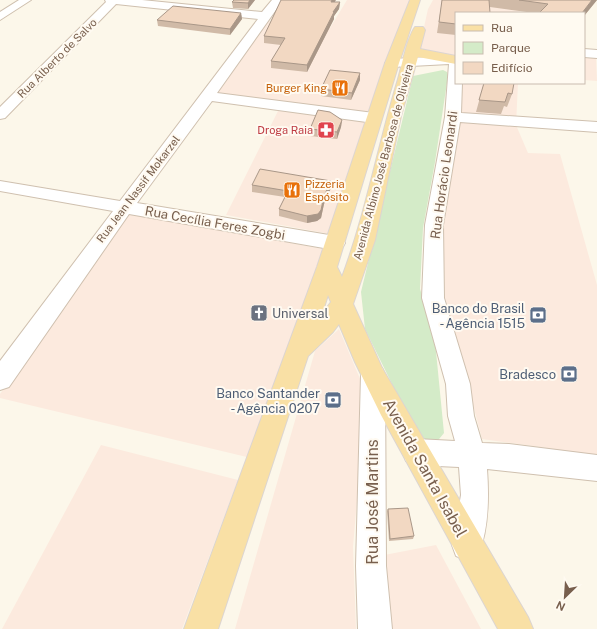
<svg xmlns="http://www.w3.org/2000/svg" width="597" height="629" font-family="'Public Sans',sans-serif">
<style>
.commercial{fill:#fceade}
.green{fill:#d4ebc8}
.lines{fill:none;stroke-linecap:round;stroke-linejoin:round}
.minor-casing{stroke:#cfc0af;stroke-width:2}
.major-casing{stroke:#dcd5d1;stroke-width:2}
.minor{fill:#fff;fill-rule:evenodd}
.major{fill:#f9e0a5;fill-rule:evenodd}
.wall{fill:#d0baa7}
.shaded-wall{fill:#a99788}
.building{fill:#f2d8c2;stroke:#a99788}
.labels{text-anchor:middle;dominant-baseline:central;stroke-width:4;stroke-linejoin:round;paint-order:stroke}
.far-street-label{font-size:11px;fill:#785f4d;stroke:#fffaf1}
.far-food-label{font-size:11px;fill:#c56008;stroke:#fffaf1;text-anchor:end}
.far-health-label{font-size:11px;fill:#be3a42;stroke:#fffaf1;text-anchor:end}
.street-label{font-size:13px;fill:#785f4d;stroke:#fffaf1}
.service-label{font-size:13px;fill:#4e5e75;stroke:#fffaf1;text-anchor:end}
.worship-label{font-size:13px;fill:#5b616d;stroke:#fffaf1;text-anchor:start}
.near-street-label{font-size:16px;fill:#785f4d;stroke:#fffaf1}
</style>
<rect width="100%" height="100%" fill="#fcf7ea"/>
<path class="commercial" d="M347 0H417L370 113 217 94 268 21 330 28Z
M433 0H533L518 13H456V56L419 50 428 9Z
M584 56 596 57 597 81 584 80Z
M461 83H518L516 125 528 153 560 154 597 285V455L482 439 445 298 443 227 461 113Z
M279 109 368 119 330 234 226 215Z
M128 213 323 249 251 458 0 398V394Z
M339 329 366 393 353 547 356 629H235L315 351Z
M101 445 238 480 182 629H2Z
M436 545 481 629H381L374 557Z"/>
<path class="green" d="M443 70 447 72 448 76 435 162 423 228 420 289 434 331 444 433 435 444 419 439 365 329 361 292 413 76Z"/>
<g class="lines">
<g class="minor-casing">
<path id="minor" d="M19 0H31L0 20V12Z
M105 0H142L262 12 272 0H283L217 93 374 113 379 115 382 118 379 121 374 123 212 101 137 203 335 236 342 238 345 243 342 248 335 250 129 214 9 387 0 390V361L113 211 0 191V181L120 201 258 19 116 4 5 118 0 119V107L106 2Z
M584 49 597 50V58L584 57Z
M456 56V83H462L461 113 597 122V132L460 122 443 225 444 298 470 384 474 416 482 443 509 444 597 455V481L487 469C489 497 489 529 478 556L467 560 456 556 452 545 461 495 459 467 416 465 406 461 403 452 406 443 416 439 455 441 448 416 446 384 422 298 425 225 445 117 449 64 392 67 385 63 392 59Z
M373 365 382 368 385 375 386 566 392 629H358L356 566 361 375 364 368Z"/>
</g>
<g class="major-casing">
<path id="major" d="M410 0H420L399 63 337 267 342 277C366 213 378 145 398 79 402 65 407 38 415 27H423L425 30 420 49 456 56V64L418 57 401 116 375 240 353 304 382 368 528 617 533 629H498L381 415 355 362 339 324 333 332 308 356 218 629H184L317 267 385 63ZM328 295 331 302 322 314Z"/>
</g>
<use href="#minor" class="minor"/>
<use href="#major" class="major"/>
</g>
<path class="wall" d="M234 0H255L248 9 233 8 232 2Z
M442 0H597L584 16V13H534L490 7 456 13V35L437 33Z
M334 2H340L339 9 334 16V19L307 72 271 68V61L281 45 264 43V36Z
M241 13 242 19 230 35 158 26 157 20Z
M360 80 351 100 321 96V89Z
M484 83 512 94 507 107 504 106 501 114 476 112Z
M342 120 341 127 337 139 310 136V129Z
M331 181V188L324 204 321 218 317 221 307 223 279 216V209L285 197 252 192V185Z
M388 509 414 536 413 539 389 541 387 511Z"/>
<path class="shaded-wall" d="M250 0H255L248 9V3Z
M332 0H336L331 8V2Z
M592 0H597L584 16V13H582Z
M340 2 339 9 334 16V19L307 72V65L333 12Z
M241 13 242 19 230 35V29Z
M360 73V80L351 100 352 93Z
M342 120 341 127 337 139V132Z
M331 181V188L324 204 321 218 317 221 307 223V216L324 196Z"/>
<path class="building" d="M234 0H250L248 3 232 2Z
M281 0H332L331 2H340L333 12H334L307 65 271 61 285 38 264 36Z
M442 0H489L490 13H456V24L439 22Z
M519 0H592L582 13H539L548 4Z
M173 6 241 13 230 29 157 20Z
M330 70 360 73 352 93 321 89Z
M484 83H514L512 94 508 93 505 102 479 100Z
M318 110 330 112 342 120 337 132 310 129Z
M260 169 331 181 324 196 321 210 318 214 307 216 279 209 288 191 252 185Z
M408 508 414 536 390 539 388 509Z"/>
<defs>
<g id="restaurant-square" transform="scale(0.9)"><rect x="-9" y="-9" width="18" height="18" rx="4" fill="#e8710a" stroke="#fffaf1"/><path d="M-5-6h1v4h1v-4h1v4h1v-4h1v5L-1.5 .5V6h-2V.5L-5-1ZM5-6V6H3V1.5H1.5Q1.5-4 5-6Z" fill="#fff"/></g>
<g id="pharmacy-square" transform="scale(0.9)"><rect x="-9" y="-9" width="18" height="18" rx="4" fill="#e0444e" stroke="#fffaf1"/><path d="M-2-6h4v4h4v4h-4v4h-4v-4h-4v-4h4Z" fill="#fff"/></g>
<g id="church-square" transform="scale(0.9)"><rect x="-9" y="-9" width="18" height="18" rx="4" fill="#6b7280" stroke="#fffaf1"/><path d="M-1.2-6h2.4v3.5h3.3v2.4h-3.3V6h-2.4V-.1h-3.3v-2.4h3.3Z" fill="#fff"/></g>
<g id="bank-square" transform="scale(0.9)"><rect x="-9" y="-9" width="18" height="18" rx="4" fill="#5c6f8a" stroke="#fffaf1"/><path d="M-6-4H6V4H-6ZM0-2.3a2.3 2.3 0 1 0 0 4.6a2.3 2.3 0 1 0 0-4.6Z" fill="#fff"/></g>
</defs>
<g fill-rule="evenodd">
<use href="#restaurant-square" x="340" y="88"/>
<use href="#pharmacy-square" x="326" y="130"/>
<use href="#restaurant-square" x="292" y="190"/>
<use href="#church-square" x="259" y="313"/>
<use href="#bank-square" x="538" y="315"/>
<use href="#bank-square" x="569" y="374"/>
<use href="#bank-square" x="333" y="400"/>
</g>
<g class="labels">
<g class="far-street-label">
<text transform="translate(57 58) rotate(-45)">Rua Alberto de Salvo</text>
<text transform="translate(383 162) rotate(-75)">Avenida Albino José Barbosa de Oliveira</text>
<text transform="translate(138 189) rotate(-53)">Rua Jean Nassif Mokarzel</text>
</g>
<g class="far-food-label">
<text x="327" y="88">Burger King</text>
<text x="305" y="184" text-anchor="start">Pizzeria<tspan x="305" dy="13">Espósito</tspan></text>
</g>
<g class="far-health-label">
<text x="313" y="130">Droga Raia</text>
</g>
<g class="street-label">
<text transform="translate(444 175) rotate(-82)">Rua Horácio Leonardi</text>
<text transform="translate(215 223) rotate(10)">Rua Cecília Feres Zogbi</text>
</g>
<g class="service-label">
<text x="525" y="308">Banco do Brasil<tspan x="525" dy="15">- Agência 1515</tspan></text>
<text x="556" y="374">Bradesco</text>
<text x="320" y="393">Banco Santander<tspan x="320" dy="15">- Agência 0207</tspan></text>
</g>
<g class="worship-label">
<text x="272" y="313">Universal</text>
</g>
<g class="near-street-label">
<text transform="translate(425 468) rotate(61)">Avenida Santa Isabel</text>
<text transform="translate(372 502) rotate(-90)">Rua José Martins</text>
</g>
</g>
<rect x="455" y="12" width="130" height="72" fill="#fffaf1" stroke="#c9bcaf"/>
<rect x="463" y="25" width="20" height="6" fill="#f9e0a5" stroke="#c9bcaf"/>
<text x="491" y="32" font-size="12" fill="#785f4d">Rua</text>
<rect x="463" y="42" width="20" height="12" fill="#d4ebc8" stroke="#c9bcaf"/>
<text x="491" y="52" font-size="12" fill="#785f4d">Parque</text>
<rect x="463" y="62" width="20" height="12" fill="#f2d8c2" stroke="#c9bcaf"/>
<text x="491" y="72" font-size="12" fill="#785f4d">Edifício</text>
<g transform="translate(565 597) rotate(205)" stroke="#fffaf1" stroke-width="3" paint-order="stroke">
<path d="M0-3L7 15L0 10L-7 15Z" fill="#785f4d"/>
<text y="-6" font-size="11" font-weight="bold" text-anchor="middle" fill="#785f4d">N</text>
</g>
</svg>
